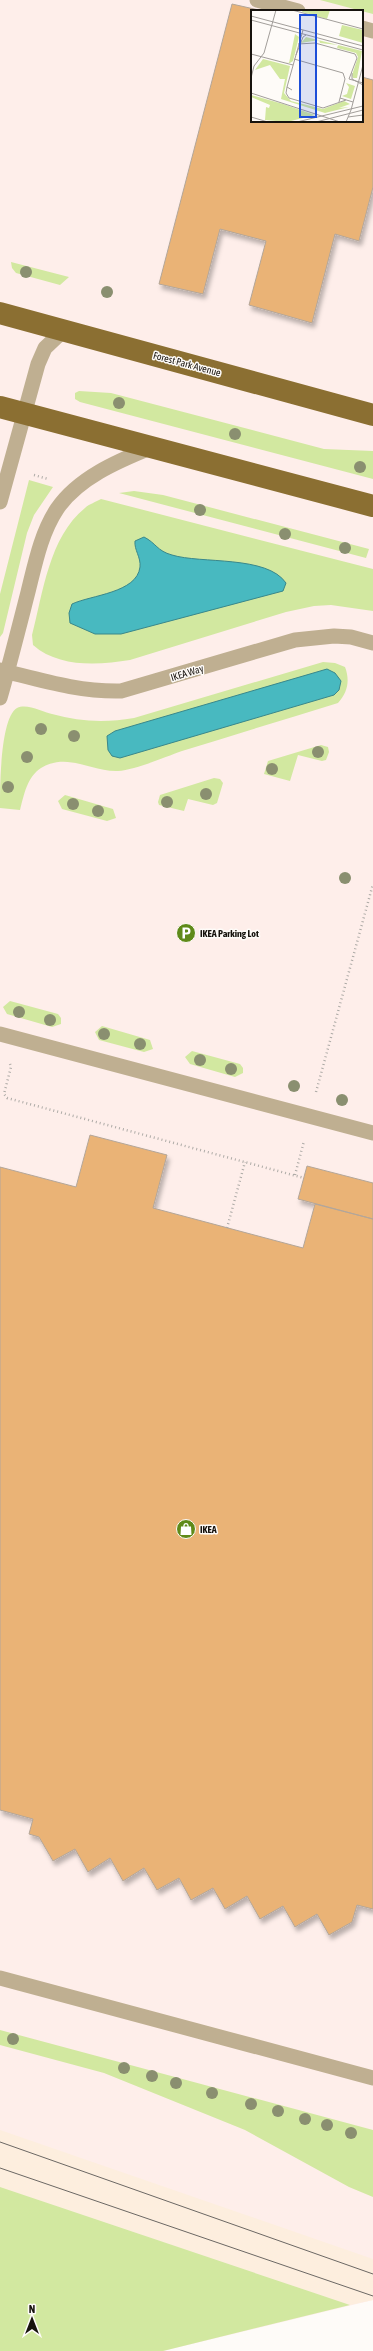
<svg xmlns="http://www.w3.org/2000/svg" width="373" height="2351" font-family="'Asap Condensed',sans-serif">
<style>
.commercial{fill:#feeeea;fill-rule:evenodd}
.built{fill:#fdeede}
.green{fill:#d2e8a0}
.water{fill:#48b9c0;stroke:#39878b}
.building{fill:#eab376;stroke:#b3a699;filter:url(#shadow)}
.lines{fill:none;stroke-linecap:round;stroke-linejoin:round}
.path{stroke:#aeaba7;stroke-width:2.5;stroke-dasharray:1 3;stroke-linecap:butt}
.service{stroke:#bfaf91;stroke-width:15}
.primary{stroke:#8b6f32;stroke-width:22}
.tram{stroke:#6c6864;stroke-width:1}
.tree{fill:#8a8f70}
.labels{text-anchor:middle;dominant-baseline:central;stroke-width:3;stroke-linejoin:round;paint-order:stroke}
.street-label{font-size:10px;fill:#17130e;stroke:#fefbf8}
.poi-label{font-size:10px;font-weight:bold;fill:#17130e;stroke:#fefbf8;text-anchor:start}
.inset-road{fill:none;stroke:#a29e9a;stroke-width:1}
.view{fill:#1d4ed8;fill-opacity:0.15;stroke:#1d4ed8;stroke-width:2}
.inset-edge{fill:none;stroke:#17130e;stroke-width:2}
</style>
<defs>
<filter id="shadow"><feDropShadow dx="2.5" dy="4.5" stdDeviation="2" flood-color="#0004"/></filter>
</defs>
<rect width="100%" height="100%" fill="#fefbf8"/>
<path class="commercial" d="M0 0H373V2300L163 2351H0ZM252 11H362V121H252Z"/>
<path class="built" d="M0 2130 373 2259V2300L350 2305 0 2187Z"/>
<path class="green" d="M320 0H373V14Z
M11 262 69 277 60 285 16 273 12 268Z
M79 391 111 393 324 449 373 451V479L80 402 75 399V393Z
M29 480 53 487 34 515 27 533 3 633 0 637V594Z
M134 491 163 495 369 549 366 558 119 493Z
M101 499 373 569V611L331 605 314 606 286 612 130 660C99 665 59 668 33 645L32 635C43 593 49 537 85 508 89 504 96 502 101 499Z
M323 662 335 663 345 667C350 680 348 692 338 703 286 719 234 735 182 751 165 757 135 770 118 771 91 772 68 752 41 768 27 777 24 795 20 810L0 808C0 788 0 718 17 708 27 703 43 712 52 714 80 722 106 723 134 718Z
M321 745 328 747 329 752 326 760 322 761 298 755 290 781 264 774 268 761Z
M214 778 220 779 223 783 217 803 213 805 188 799 184 811 159 805 158 802 160 795Z
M65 795 113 809 116 818 107 821 62 809 58 801Z
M10 1001 58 1014 61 1018V1024L52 1027 7 1014 3 1007Z
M102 1026 150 1040 153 1049 144 1052 99 1040 95 1032Z
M192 1051 240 1064 243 1068V1073L235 1077 190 1064 185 1057Z
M0 2030 373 2130V2197L349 2187 245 2130 104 2073 0 2045Z
M0 2187 350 2305 163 2351H0Z"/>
<path class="water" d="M144 537C156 543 157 551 172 555 201 564 267 555 286 583L283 591 121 634H95L70 623 69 613 72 604C91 595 137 593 140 567 141 557 134 550 135 541Z
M327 669 335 673 341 681 339 690 334 695 120 758 112 756 108 750 107 736 115 731Z"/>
<path class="building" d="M232 4 263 11H252V121H362V77L373 80V187L359 241 335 234 312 323 249 305 266 241 220 229 203 294 159 284Z
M90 1135 167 1155 153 1208 303 1248 315 1204 373 1219V1909L357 1905 352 1922 329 1935 317 1914 295 1927 283 1906 260 1919 247 1896 225 1909 213 1888 191 1900 179 1878 157 1890 144 1868 123 1881 110 1858 88 1872 75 1849 53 1861 39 1837 29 1834 33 1819 0 1810V1167L76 1187Z
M307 1166 373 1183V1219L298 1199Z"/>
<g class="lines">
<path class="path" d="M34 475 48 479
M10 1064 11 1067 4 1094 7 1098 304 1178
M316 1092 373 884
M295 1175 304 1141
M227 1228 245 1162"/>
<path class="service" d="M257 0 298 11
M362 28 373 31
M0 502 38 364 45 348 64 330
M0 670C41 680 79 692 121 691L295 640 334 636 351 637 373 643
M0 698C10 663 19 627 28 592 35 564 41 533 57 509 78 478 118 461 150 448
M0 1034 373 1133
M0 1978 373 2078"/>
<path class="primary" d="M0 313 373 415
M0 407 373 506"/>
<path class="tram" d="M0 2142 373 2274
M0 2168 373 2296"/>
</g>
<g class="tree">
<circle cx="26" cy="272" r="6"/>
<circle cx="107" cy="292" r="6"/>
<circle cx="119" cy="403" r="6"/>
<circle cx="235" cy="434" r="6"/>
<circle cx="360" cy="467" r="6"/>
<circle cx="200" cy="510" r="6"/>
<circle cx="285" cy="534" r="6"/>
<circle cx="345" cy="548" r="6"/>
<circle cx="41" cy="729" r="6"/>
<circle cx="74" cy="736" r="6"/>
<circle cx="318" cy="752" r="6"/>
<circle cx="27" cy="757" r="6"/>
<circle cx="272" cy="769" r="6"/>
<circle cx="8" cy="787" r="6"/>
<circle cx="206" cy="794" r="6"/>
<circle cx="167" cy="802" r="6"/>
<circle cx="73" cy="804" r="6"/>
<circle cx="98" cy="811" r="6"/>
<circle cx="345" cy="878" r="6"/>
<circle cx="19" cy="1012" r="6"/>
<circle cx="50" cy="1020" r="6"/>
<circle cx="104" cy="1034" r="6"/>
<circle cx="140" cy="1044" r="6"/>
<circle cx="200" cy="1060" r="6"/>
<circle cx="231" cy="1069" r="6"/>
<circle cx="294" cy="1086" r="6"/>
<circle cx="342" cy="1100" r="6"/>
<circle cx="13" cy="2039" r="6"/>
<circle cx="124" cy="2068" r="6"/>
<circle cx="152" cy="2076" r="6"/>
<circle cx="176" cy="2083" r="6"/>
<circle cx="212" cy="2093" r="6"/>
<circle cx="251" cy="2104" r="6"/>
<circle cx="278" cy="2111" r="6"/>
<circle cx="305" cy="2119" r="6"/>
<circle cx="327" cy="2125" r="6"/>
<circle cx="351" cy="2133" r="6"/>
</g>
<defs>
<g id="parking-disc" transform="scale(1)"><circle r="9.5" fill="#5f8a19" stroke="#fefbf8"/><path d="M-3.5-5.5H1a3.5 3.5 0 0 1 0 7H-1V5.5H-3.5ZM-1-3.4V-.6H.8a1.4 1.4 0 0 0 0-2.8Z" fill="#fff"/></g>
<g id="shop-disc" transform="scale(1)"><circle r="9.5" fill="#5f8a19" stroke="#fefbf8"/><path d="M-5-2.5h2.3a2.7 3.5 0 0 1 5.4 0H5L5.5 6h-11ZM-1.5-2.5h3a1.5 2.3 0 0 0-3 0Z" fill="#fff"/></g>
</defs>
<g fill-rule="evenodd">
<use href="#parking-disc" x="186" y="933"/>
<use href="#shop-disc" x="186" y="1529"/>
</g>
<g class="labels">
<g class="street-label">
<text transform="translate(187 364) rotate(15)">Forest Park Avenue</text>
<text transform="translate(187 673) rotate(-17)">IKEA Way</text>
</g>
<g class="poi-label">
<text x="200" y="933">IKEA Parking Lot</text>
<text x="200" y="1529">IKEA</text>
</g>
</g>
<g transform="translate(251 10)">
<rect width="112" height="112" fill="#fefbf8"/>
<path d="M52 0H79L76 9 51 2ZM91 15 112 20V33L88 26ZM44 24 48 27 42 51 39 53 30 51 38 53ZM55 27 111 41 106 68H102L101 65 107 47 105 43 86 38 87 35 69 33 68 30 50 33ZM12 49 39 56 33 83 40 91 72 99 93 91 99 94 88 98 98 97 74 103 30 89 34 69H29L19 55 4 60ZM95 73 104 76 100 89 91 86 96 84 98 77ZM0 85 32 94 64 105 36 112 14 110 15 97 18 98 19 95 0 87Z" fill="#d2e8a0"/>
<path class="inset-road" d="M41 0 112 19M0 6 112 36M0 10 112 40M47 34 64 33 104 44 106 48 98 69 112 73M0 44 42 55M45 45 52 27 55 25M43 49 92 63 94 69 88 92M101 63V69L112 75M0 68 3 56 13 43 25 0M36 77 35 83 38 88 72 98 95 90M41 80 36 77 52 20M0 83 89 112M89 88 102 92M0 107 17 112M97 107 112 105M46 112 112 96M65 112 112 100M95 112 100 100 112 55"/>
<path class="view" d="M49 5H65V107H49Z"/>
<rect width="112" height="112" class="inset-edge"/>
</g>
<g transform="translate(32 2319)" stroke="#fefbf8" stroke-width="3" paint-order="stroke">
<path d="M0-3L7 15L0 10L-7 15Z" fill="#17130e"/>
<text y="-6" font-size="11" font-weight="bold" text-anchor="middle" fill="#17130e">N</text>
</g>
</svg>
